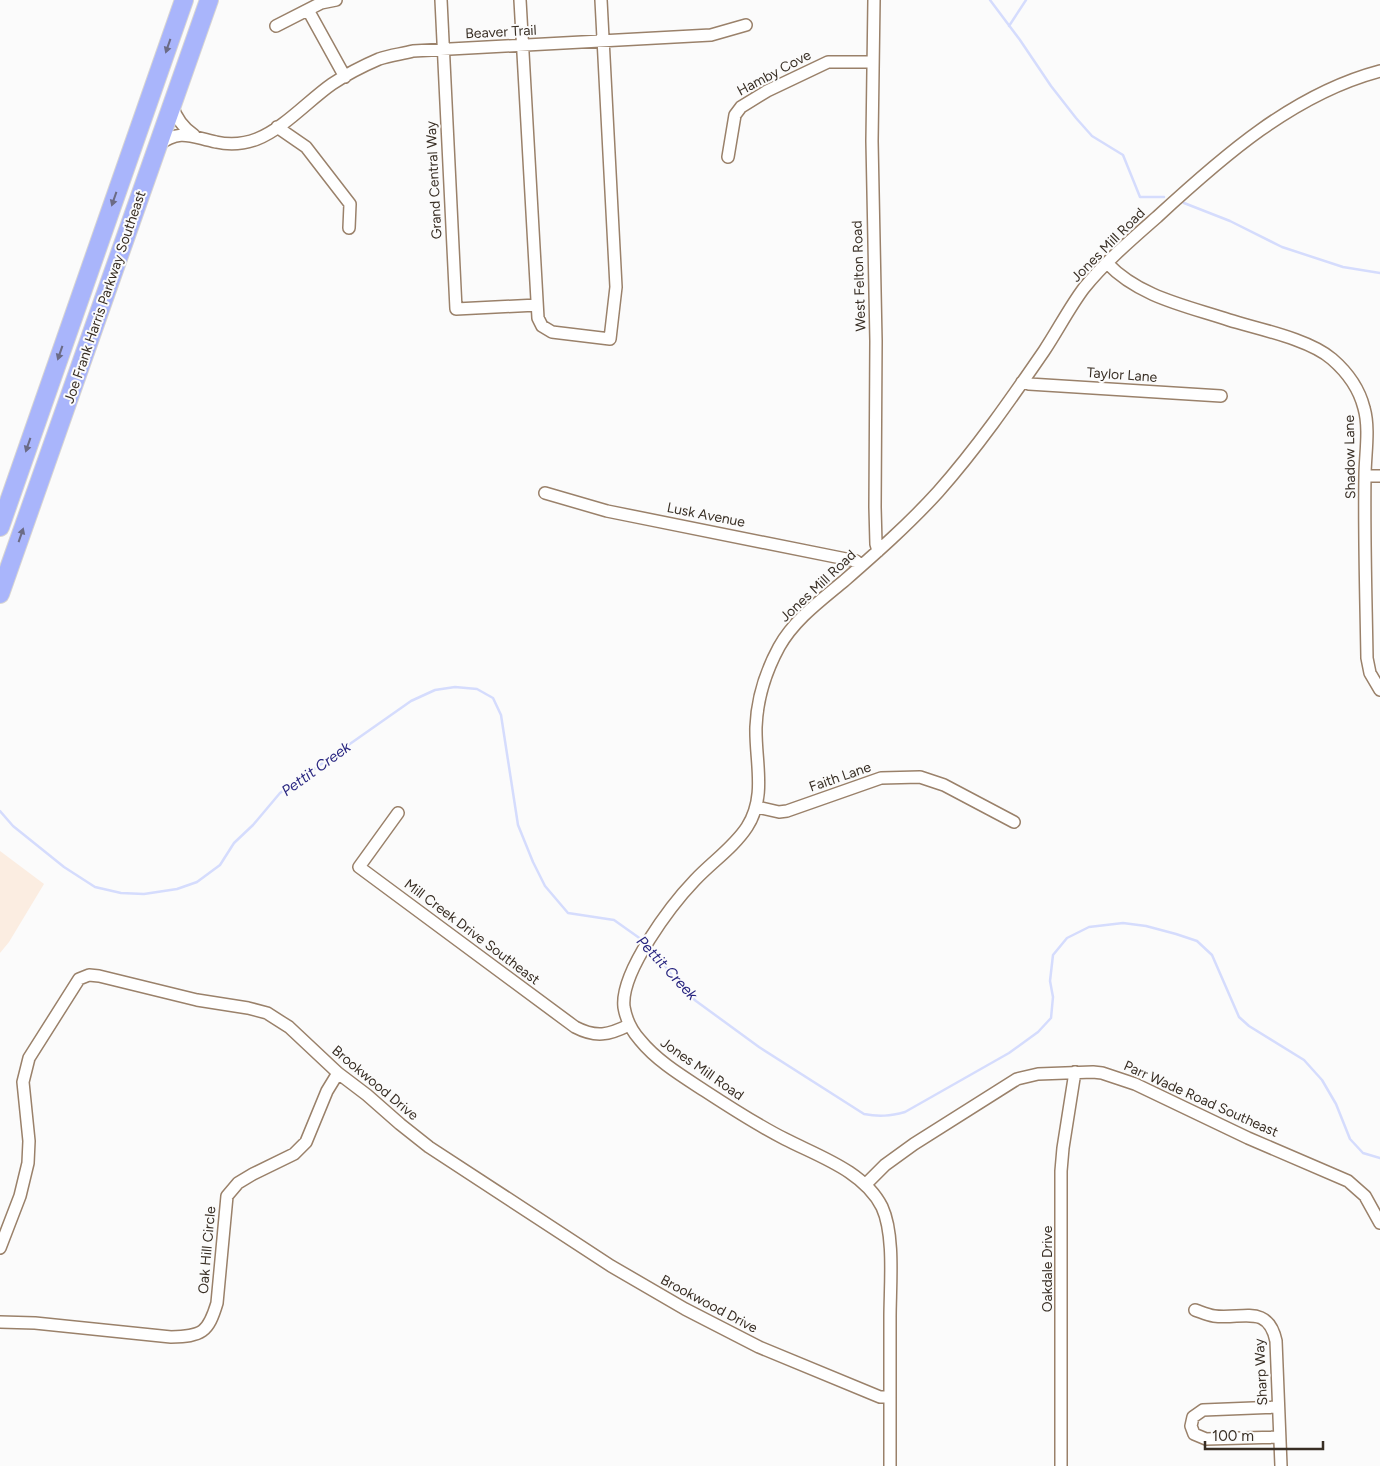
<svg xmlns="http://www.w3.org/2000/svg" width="1380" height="1466" font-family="Figtree,sans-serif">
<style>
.built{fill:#fbede1}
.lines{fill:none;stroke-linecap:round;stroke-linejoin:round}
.stream{stroke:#d5dcfd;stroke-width:2.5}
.minor-casing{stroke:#9a816a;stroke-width:14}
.highway-casing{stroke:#d7d5d3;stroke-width:20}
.minor{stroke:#fff;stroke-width:11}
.highway{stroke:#a9b5fb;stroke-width:18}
.oneway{fill:#6b6b85}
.labels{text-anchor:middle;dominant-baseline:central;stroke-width:4;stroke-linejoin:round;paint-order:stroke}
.street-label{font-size:14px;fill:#382e24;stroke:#fbfbfb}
.water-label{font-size:15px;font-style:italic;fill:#292680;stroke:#fbfbfb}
</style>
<rect width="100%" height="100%" fill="#fbfbfb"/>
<path class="built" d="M0 851 44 884 9 942 0 953Z"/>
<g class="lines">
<path class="stream" d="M990 0 1020 40 1051 86 1076 118 1092 136 1123 155 1140 197H1164
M1009 26 1026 0
M1184 203 1230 221 1282 247 1343 267 1380 273
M0 811 13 826 64 867 95 887 121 893 144 894 177 889 197 882 220 865 234 843 253 825 280 793 411 701 435 690 455 687 477 689 493 698 501 715 518 825 533 862 545 886 568 913 614 920 645 942
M649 946 658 956 681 988 696 1001 759 1047 864 1114C879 1117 890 1116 905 1112L1009 1053 1038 1032 1051 1018 1053 997 1050 981 1053 955 1067 938 1089 927 1123 923 1146 926 1176 934 1197 941 1212 955 1239 1017 1249 1026 1304 1060 1322 1080 1336 1104 1350 1139 1363 1153 1380 1158"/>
<g class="minor-casing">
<path id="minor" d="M441 0 456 309 537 305
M520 0 538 318 542 326 552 332 610 339 616 287 601 0
M874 0 872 141 876 341 875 507 876 544 878 551
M308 10 345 77
M276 26 321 3 336 0
M172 105C176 118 182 127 194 135
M277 127 306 147 350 204 349 228
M158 145C181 128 191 137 216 142 229 145 244 144 257 139 283 129 309 100 332 84 344 76 365 65 379 59 390 55 402 54 413 51L711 35 746 25
M728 157 735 115 741 107 767 91 828 62H873
M1107 263C1139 297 1187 306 1229 320 1258 329 1309 339 1332 359 1347 372 1359 388 1364 408 1370 429 1365 455 1365 476 1364 537 1366 597 1367 658L1370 673 1380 690
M1022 382 1029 384 1221 396
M1365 476H1380
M545 493 607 511 856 561 861 566
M757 807 779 812 787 811 881 778 920 777 944 785 1014 822
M398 813 359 867 575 1027C596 1038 609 1035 629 1025
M865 1185 885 1165 914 1144 1017 1079 1038 1074 1093 1072 1102 1073 1135 1084 1248 1138 1348 1181 1365 1196 1380 1223
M0 1248 20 1196 28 1163 29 1141 23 1082 29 1058 79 979 89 975 99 976 197 1000 248 1008 267 1013 289 1027 338 1073 367 1095 400 1124 429 1147 611 1266 685 1309 759 1347 880 1397H890
M1195 1310C1201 1312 1208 1315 1214 1316 1241 1320 1268 1303 1276 1341L1281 1466
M0 1322 35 1323 171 1337C202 1336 208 1333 217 1303L227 1196 238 1183 253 1174 294 1154 306 1142 327 1091 338 1073
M1278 1407 1203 1410 1193 1417 1191 1426 1194 1434 1206 1439 1279 1437
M890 1466C890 1416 890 1367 890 1317 890 1286 895 1235 882 1207 864 1171 818 1156 785 1139 757 1125 731 1108 705 1091 682 1076 657 1061 640 1040 631 1030 626 1019 624 1007 620 972 672 904 695 880 712 862 734 847 747 827 767 796 755 761 756 727 757 700 766 671 779 647 794 620 820 601 844 581 876 553 909 524 938 492 977 448 1011 399 1044 351 1058 330 1069 308 1084 288 1105 262 1132 239 1157 217 1222 157 1293 94 1380 71
M1061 1466V1171L1063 1148 1075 1072"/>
</g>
<g class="highway-casing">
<path id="highway" d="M0 527 184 0
M0 594 209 0"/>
</g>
<use href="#minor" class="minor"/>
<use href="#highway" class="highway"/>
</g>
<defs><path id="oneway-solid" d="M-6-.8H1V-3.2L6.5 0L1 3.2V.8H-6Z" transform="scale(1.25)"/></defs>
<g class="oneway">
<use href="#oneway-solid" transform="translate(168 46) rotate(109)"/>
<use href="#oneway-solid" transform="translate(114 199) rotate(109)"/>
<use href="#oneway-solid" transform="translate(60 353) rotate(109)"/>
<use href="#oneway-solid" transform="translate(28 445) rotate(109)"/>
<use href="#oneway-solid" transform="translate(21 535) rotate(-71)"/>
</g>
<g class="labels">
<g class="street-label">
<text transform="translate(501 32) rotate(-3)">Beaver Trail</text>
<text transform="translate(774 73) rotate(-28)">Hamby Cove</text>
<text transform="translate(434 180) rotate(-93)">Grand Central Way</text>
<text transform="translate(1108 245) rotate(-45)">Jones Mill Road</text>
<text transform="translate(859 276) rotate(-92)">West Felton Road</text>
<text transform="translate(105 297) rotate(-71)">Joe Frank Harris Parkway Southeast</text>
<text transform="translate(1122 375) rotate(4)">Taylor Lane</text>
<text transform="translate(1350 457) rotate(-91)">Shadow Lane</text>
<text transform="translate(706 515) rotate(11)">Lusk Avenue</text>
<text transform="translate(818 586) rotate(-43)">Jones Mill Road</text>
<text transform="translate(840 777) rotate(-19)">Faith Lane</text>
<text transform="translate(472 932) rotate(37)">Mill Creek Drive Southeast</text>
<text transform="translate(702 1069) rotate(35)">Jones Mill Road</text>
<text transform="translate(375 1083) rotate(40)">Brookwood Drive</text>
<text transform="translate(1201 1099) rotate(24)">Parr Wade Road Southeast</text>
<text transform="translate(207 1250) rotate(-85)">Oak Hill Circle</text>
<text transform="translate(1047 1269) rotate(-90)">Oakdale Drive</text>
<text transform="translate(709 1304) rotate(28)">Brookwood Drive</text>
<text transform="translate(1261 1372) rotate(-93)">Sharp Way</text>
</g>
<g class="water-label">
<text transform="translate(316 769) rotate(-36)">Pettit Creek</text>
<text transform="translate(667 968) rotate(47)">Pettit Creek</text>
</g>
</g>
<path d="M1205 1441v8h118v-8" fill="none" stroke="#382e24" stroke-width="2.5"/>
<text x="1212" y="1441" font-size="15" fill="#382e24" stroke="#fbfbfb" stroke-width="4" paint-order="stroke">100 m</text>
</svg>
